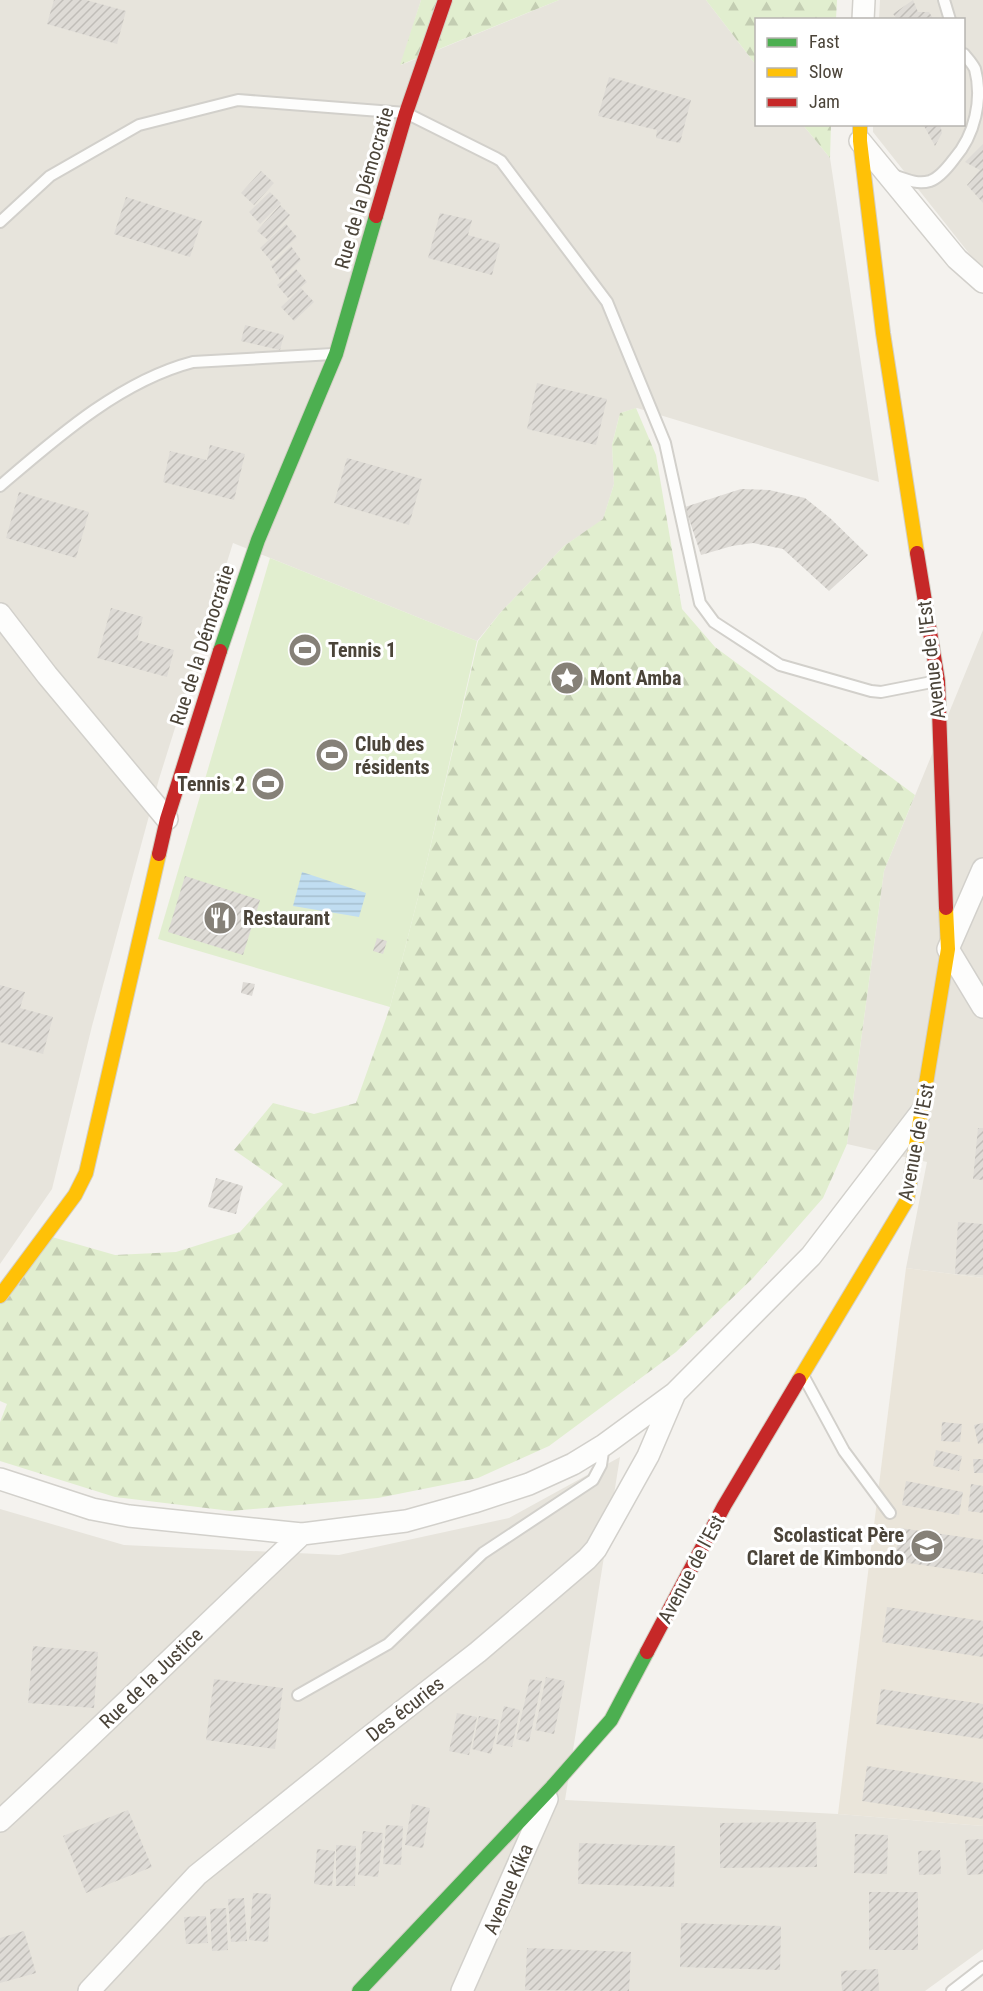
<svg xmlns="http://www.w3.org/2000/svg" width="983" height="1991" font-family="'Roboto Condensed',sans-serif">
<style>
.residential{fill:#e7e4dc}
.education{fill:#eae5da}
.forest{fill:url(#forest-firs)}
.garden{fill:#e1eecf}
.water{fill:url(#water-rules)}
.building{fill:url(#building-hatch)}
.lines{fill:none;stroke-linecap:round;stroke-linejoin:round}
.lane-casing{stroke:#d2d0cb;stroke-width:14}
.street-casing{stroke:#d2d0cb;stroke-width:24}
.fast-casing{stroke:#d3cfc5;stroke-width:16}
.slow-casing{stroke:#d3cfc5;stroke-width:16}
.jam-casing{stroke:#d3cfc5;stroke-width:16}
.lane{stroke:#fdfdfc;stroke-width:10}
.street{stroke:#fdfdfc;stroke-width:21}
.fast{stroke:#4caf50;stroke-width:14}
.slow{stroke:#ffc107;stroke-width:14}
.jam{stroke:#c62828;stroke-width:14}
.labels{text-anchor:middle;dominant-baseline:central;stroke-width:6;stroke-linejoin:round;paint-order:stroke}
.street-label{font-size:20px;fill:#4b4439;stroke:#fff}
.poi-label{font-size:20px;font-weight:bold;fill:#4b4439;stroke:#fff;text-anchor:start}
</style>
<defs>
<pattern id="forest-firs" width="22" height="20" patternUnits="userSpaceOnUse" patternTransform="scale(1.5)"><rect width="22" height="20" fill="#e1eecf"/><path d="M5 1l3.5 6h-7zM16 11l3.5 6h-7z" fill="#c3cdb2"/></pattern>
<pattern id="water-rules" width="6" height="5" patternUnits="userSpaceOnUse" patternTransform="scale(1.5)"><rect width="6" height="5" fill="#c0ddf1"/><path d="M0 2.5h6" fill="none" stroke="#a6bfcf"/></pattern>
<pattern id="building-hatch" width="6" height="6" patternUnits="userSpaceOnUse" patternTransform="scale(1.5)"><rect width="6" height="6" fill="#dedbd6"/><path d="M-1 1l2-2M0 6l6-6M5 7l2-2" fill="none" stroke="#c0bdb8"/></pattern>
</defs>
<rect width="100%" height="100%" fill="#f4f2ee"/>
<path class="residential" d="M0 0H421L401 65 559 0H706L756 65V124L803 125 830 158 879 482 637 408 620 413 612 445 614 484 603 520 564 546 500 613 477 641 233 543 159 779 92 1026 52 1189 0 1264Z
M880 0H983V271L873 132V125L964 124V20L879 19Z
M983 630V1278L906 1268 927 1162 847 1144 884 871Z
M620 1457 565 1800 838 1814 983 1826V1949L925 1991H0V1509L124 1545 339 1555 509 1518Z"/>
<path class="education" d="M906 1268 983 1278V1826L838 1814Z"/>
<path class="forest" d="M421 0H559L400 65Z
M706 0H837L836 19 756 20V65Z
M803 125H831L830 158Z
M636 408 656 455 682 609 715 647 915 795 884 871 847 1144 823 1198 753 1278 676 1352 549 1446 478 1478 378 1498 231 1511 115 1497 0 1461V1422L7 1404 0 1401V1296L45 1235 115 1255 176 1252 240 1232 283 1184 234 1150 273 1103 314 1114 356 1103 390 1007 425 870 478 641 500 613 564 546 603 519 614 484 612 445 620 413Z"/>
<path class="garden" d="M270 558 477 641 425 870 390 1007 158 939Z"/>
<path class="water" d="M302 872 366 893 359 917 293 906Z"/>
<path class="building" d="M54 0H86L126 11 117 44 47 24Z
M913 0 918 12H929L934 20H898L893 14Z
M609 77 691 100 680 143 656 138 657 130 598 116Z
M923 124H940L942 133 935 146Z
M983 144V203L967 185 980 170 965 162Z
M261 171 274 183 254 205 241 193Z
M270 192 281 203 260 224 249 212Z
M126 197 202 221 190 257 114 234Z
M280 205 290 215 268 240 257 231Z
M440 213 472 220 468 235 500 244 492 275 428 258Z
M286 224 297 237 271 261 260 248Z
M291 246 301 260 280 280 271 266Z
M296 269 307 282 288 298 277 285Z
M301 288 314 302 294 321 281 307Z
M245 325 284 335 280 350 241 341Z
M537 383 607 399 596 445 527 429Z
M210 445 245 454 234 500 163 482 170 451 207 460Z
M347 458 422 479 409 525 334 503Z
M741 489 769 490 805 498 830 518 868 555 829 591 783 549 753 543 732 546 701 555 685 507Z
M19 492 89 512 76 558 6 538Z
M111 608 143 617 137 640 174 650 167 677 97 658Z
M185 876 260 900 243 955 168 932Z
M377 938 387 941 383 954 373 951Z
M243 982 255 984 252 996 241 993Z
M0 985 25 992 20 1008 53 1017 43 1054 0 1042Z
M978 1128H983V1180L973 1179Z
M216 1178 243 1186 236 1214 208 1207Z
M958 1222 983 1224V1275L955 1274Z
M942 1422 962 1424 960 1442 941 1441Z
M983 1423V1443L978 1444 974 1425Z
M936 1450 962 1456 959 1471 933 1466Z
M973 1459H983V1473H974Z
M906 1481 963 1492 959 1515 902 1505Z
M971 1484 983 1486V1513L968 1511Z
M900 1528 983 1540V1574L895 1561Z
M887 1607 983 1621V1657L882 1642Z
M33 1646 98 1652 94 1708 28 1703Z
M546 1677 565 1681 554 1734 535 1730Z
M214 1679 283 1688 275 1749 206 1740Z
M530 1679 542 1681 529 1742 516 1739Z
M881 1689 983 1704V1739L876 1724Z
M504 1706 520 1710 512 1747 496 1744Z
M457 1713 477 1717 469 1755 449 1751Z
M479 1716 499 1720 491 1754 472 1749Z
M867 1766 983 1783V1819L862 1801Z
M412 1804 430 1808 423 1848 405 1845Z
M128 1810 152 1867 86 1893 63 1836Z
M816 1822 817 1867 720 1868V1823Z
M386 1825 403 1826 401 1865 383 1864Z
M363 1831 383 1833 378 1877 358 1875Z
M855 1834 888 1835 887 1874 854 1873Z
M983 1839V1874L967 1875 965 1840Z
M579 1843 675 1846 674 1887 578 1884Z
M336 1845 356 1846 355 1886H336Z
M317 1849 335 1851 332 1886 314 1884Z
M940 1850 941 1874 919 1875 918 1851Z
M869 1892H918V1950H869Z
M253 1893 271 1894 268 1942 249 1940Z
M244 1898 247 1941 231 1942 228 1899Z
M226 1908 228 1950 212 1951 210 1909Z
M206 1916 208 1943 186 1944 184 1917Z
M681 1923 781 1926 780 1970 680 1967Z
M24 1931 36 1973 0 1983V1938Z
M527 1948 631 1952 629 1991 525 1990Z
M878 1969 879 1991H842L841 1971Z"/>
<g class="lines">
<g class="lane-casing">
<path id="lane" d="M944 0 950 20
M893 175C905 179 917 185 930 181 939 178 948 167 954 159 975 135 983 99 975 69 972 63 967 58 964 54
M0 222 50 176 139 125 238 100 406 113 496 158 501 161 607 302 665 443 700 603 714 622 780 665 871 691 881 692 937 681
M0 486C56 438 120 381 193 362L333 354
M805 1379 844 1451 890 1513
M298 1695 388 1644 483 1553 593 1480 601 1465 604 1445
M952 1991 983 1967"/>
</g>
<g class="street-casing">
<path id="street" d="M863 20 864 0
M860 141 957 259 983 282
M0 614 47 675 167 819
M983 869 948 949 983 1007
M0 1479 92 1509 129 1516 302 1534 406 1521 474 1502 529 1484 573 1464 604 1445 675 1393 811 1256 919 1115
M0 1821C102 1727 201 1629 302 1534
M89 1991 197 1875 360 1744 478 1652 587 1559 596 1549 648 1456 675 1393
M462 1991 547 1799"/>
</g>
<g class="fast-casing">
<path id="fast" d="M220 651 258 540 336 354 376 216
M359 1991 552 1787 611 1720 647 1652"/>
</g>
<g class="slow-casing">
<path id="slow" d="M860 124V141L883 333 917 553
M0 1296 75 1195 86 1173 159 854
M799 1380 907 1200 948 949 946 908"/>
</g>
<g class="jam-casing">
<path id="jam" d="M376 216 406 113 445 0
M917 553 938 681 946 908
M159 854 167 819 220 651
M647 1652 724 1506 799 1380"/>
</g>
<use href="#lane" class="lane"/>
<use href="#street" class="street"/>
<use href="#fast" class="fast"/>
<use href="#slow" class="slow"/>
<use href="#jam" class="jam"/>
</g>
<defs>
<g id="stadium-disc" transform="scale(1.725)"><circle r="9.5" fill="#868178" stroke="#fff"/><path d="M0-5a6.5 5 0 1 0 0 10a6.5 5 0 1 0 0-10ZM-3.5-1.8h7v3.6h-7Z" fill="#fff"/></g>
<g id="sight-disc" transform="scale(1.725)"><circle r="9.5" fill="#868178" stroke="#fff"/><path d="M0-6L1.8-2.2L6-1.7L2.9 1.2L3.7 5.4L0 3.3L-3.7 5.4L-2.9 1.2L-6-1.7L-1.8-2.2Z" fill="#fff"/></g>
<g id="restaurant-disc" transform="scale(1.725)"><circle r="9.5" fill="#868178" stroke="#fff"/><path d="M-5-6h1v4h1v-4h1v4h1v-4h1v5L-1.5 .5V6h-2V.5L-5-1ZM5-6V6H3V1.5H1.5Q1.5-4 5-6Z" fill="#fff"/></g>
<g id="university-disc" transform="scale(1.725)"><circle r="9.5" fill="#868178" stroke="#fff"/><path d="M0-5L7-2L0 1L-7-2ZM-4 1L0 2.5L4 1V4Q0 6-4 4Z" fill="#fff"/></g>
</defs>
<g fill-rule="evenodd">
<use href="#stadium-disc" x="305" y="650"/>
<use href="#sight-disc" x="567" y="678"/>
<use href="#stadium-disc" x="332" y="755"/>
<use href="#stadium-disc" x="268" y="784"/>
<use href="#restaurant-disc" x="220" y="918"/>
<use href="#university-disc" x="927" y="1546"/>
</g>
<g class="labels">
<g class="street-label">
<text transform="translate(364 188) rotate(-74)">Rue de la Démocratie</text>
<text transform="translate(202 645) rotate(-72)">Rue de la Démocratie</text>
<text transform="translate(931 660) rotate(-97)">Avenue de l'Est</text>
<text transform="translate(916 1142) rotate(-79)">Avenue de l'Est</text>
<text transform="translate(691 1569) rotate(-62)">Avenue de l'Est</text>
<text transform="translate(151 1678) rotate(-44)">Rue de la Justice</text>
<text transform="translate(405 1709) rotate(-38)">Des écuries</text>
<text transform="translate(508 1889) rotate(-67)">Avenue Kika</text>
</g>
<g class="poi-label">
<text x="328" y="650">Tennis 1</text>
<text x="590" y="678">Mont Amba</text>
<text x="355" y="744">Club des<tspan x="355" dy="23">résidents</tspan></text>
<text x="245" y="784" text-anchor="end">Tennis 2</text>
<text x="243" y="918">Restaurant</text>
<text x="904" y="1535" text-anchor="end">Scolasticat Père<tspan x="904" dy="23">Claret de Kimbondo</tspan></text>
</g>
</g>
<rect x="755" y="18" width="210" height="108" fill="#ffffff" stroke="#b7b4b0" stroke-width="1.5"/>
<rect x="767" y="38" width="30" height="9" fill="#4caf50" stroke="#b7b4b0" stroke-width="1.5"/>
<text x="809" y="48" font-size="18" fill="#4b4439">Fast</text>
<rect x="767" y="68" width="30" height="9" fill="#ffc107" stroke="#b7b4b0" stroke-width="1.5"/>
<text x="809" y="78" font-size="18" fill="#4b4439">Slow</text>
<rect x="767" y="98" width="30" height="9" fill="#c62828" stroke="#b7b4b0" stroke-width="1.5"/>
<text x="809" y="108" font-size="18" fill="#4b4439">Jam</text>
</svg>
